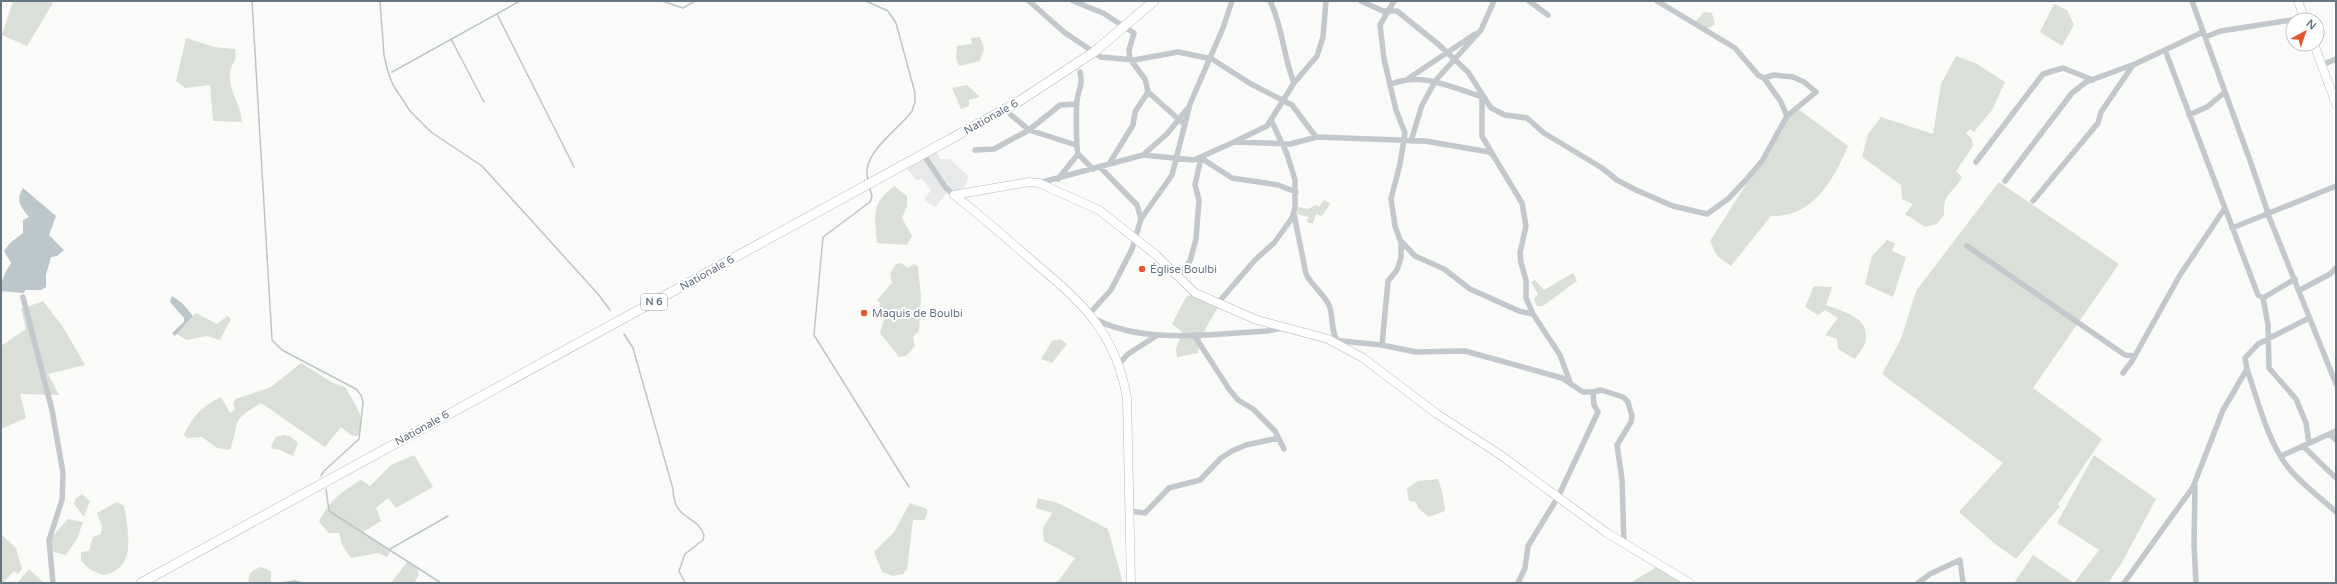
<svg xmlns="http://www.w3.org/2000/svg" width="2337" height="584" font-family="'Varela Round',sans-serif">
<style>
.built{fill:#e8e9e9}
.green{fill:#dadfd7}
.water{fill:#bbc7cb}
.lines{fill:none;stroke-linecap:round;stroke-linejoin:round}
.stream{stroke:#bbc7cb;stroke-width:1.5}
.secondary-casing{stroke:#b3babf;stroke-width:9}
.primary-casing{stroke:#b5babe;stroke-width:10}
.street{stroke:#c3c8cc;stroke-width:5.5}
.secondary{stroke:#fff;stroke-width:8}
.primary{stroke:#fff;stroke-width:9}
.poi-dot{fill:#e4572e;stroke:#fff;stroke-width:1.5}
.labels{text-anchor:middle;dominant-baseline:central;stroke-width:4;stroke-linejoin:round;paint-order:stroke}
.shield{fill:#fff;stroke:#939fa8;stroke-width:1}
.shield-label{font-size:10px;font-weight:bold;fill:#657683}
.street-label{font-size:11px;fill:#657683;stroke:#fff}
.poi-label{font-size:11px;fill:#657683;stroke:#fff;text-anchor:start}
</style>
<rect width="100%" height="100%" fill="#fafaf8"/>
<path class="built" d="M936 152 940 159H950L969 177 961 193H946L936 207 924 200 931 190 922 179 916 180 907 168Z"/>
<path class="green" d="M13 1H46L53 3 27 46 2 35Z
M2054 4 2067 10 2074 25 2062 46 2040 32Z
M1704 12 1712 13 1715 25 1705 29 1695 25 1696 21Z
M980 37 984 49 980 61 959 66 956 58 957 46 972 44 971 38Z
M186 38 214 47 235 49C238 62 231 62 230 73 228 91 241 104 242 122L213 121 210 85 185 88 176 81Z
M1956 56 1975 63 2005 82 1992 110 1974 132 1970 129 1966 133 1972 139 1973 146 1956 171 1962 177C1952 196 1943 191 1944 215L1937 224 1925 227 1905 214 1913 204 1902 199 1901 185 1862 157 1868 134 1881 117 1933 134 1941 84Z
M967 85 980 97 969 100V106L961 109 952 88Z
M1798 109 1848 146C1834 179 1813 218 1771 216L1731 266 1717 256 1710 241 1789 117Z
M1999 182 2119 264 2033 388 2102 439 2058 504 2060 506 2016 559 1994 543 1959 512 2003 463 1882 374 1901 339 1916 291Z
M894 186 907 196V206L902 218 912 236 907 245 877 243C875 216 870 205 894 186Z
M1324 200 1330 204 1322 216 1316 214 1313 223H1309L1306 220 1309 217 1297 214 1298 207 1308 209 1316 205 1319 207Z
M1887 240 1895 243 1892 251 1906 257 1893 297 1865 284 1872 256Z
M901 263 908 268 914 264 918 267 921 296 919 331 913 337 915 346 906 356 899 357 880 333 885 316 877 309 881 304 877 300 892 283 890 274 896 264Z
M1573 273 1577 281 1543 306H1537L1534 299 1538 294 1531 282 1535 280 1544 290Z
M1814 286 1832 287 1826 305C1843 312 1868 316 1866 339 1866 345 1858 354 1855 359L1838 349 1837 339 1825 335 1838 318 1825 310 1818 315 1805 307Z
M1195 293 1219 305C1210 322 1200 334 1198 353L1177 357 1176 349 1182 332 1172 324 1186 297Z
M43 301 63 327 85 365 48 374 59 395 20 394 26 418 1 429V346L26 329 21 309Z
M196 313 217 324 227 316 231 319 220 340 207 336 186 340 177 334Z
M1060 339 1067 344 1052 363 1041 359 1052 341Z
M301 363 333 383 345 387C352 400 370 422 357 436L351 435 341 427 325 447 261 403C229 422 241 419 230 450L217 448 202 437 187 438 184 435C192 416 203 406 221 397L230 413 235 409 233 403 236 399 271 387Z
M283 435 290 436 298 443 293 456 280 450 273 449 271 446 276 437Z
M414 455 433 487 396 508 388 498 376 508 381 521 363 532 391 550 387 557 378 553 351 558 342 545 339 533H329L319 522C328 502 343 490 361 480L370 486 391 465Z
M2094 455 2156 499 2121 564 2108 583H2014L2033 555 2074 583 2099 550 2057 523Z
M1438 479C1441 485 1445 505 1445 511L1429 517 1418 508 1416 502 1409 501 1407 489 1418 481Z
M82 494 90 501 84 517 74 504 75 499Z
M1038 498 1058 503 1108 529 1123 583H1057L1075 558 1044 541 1043 528 1052 513 1036 508Z
M117 502 124 506C128 531 138 569 103 575L89 569 81 560V552L89 551 93 537 101 534 102 526 97 513Z
M910 503 927 509V514L924 520H913L907 569 903 574 893 576 882 572 874 552 894 532Z
M68 519 83 522 77 539 66 555 54 552 49 540Z
M1 534 16 548 22 569 18 574 14 571 3 583H1Z
M408 561 417 567 419 575 415 581 417 583H391Z
M261 567 271 571V583H249C247 573 252 570 261 567Z
M1657 567 1686 583H1630Z
M29 569 44 583H17Z"/>
<path class="water" d="M23 188 56 216 49 235 64 250 57 256 51 257 46 275V287L41 290H26L23 293 1 291C1 280 5 273 11 263L4 251 10 243 23 233V220L29 217C21 207 15 201 23 188Z
M172 296 182 303 193 316 175 336 172 333 184 322V318L170 302Z"/>
<g class="lines">
<path class="stream" d="M252 1 272 340 282 350 356 389 361 395 363 402 359 439 324 471 321 476
M380 1 384 55 388 72 393 85 410 111 431 132 482 166 598 294 610 310
M662 1 683 8 695 1
M866 1 888 11 896 23 915 93V102L912 111C898 131 860 153 868 180
M497 14 574 167
M451 39 484 102
M392 72 520 1
M870 189 872 196 870 202 823 237 814 335 909 487
M624 334 633 348 673 489C674 522 696 513 704 535L703 540 685 554 679 571 685 583
M326 489 329 511 441 583
M390 549 448 516
M280 583 295 581 302 583"/>
<g class="secondary-casing">
<path id="secondary" d="M2298 1 2305 20
M2314 44 2336 104
M954 195 1029 182 1039 183 1099 210 1156 255 1195 293 1257 320 1328 339 1363 358 1437 414 1499 454 1607 533 1690 583
M954 195C980 215 1004 236 1029 258 1079 300 1116 330 1127 399L1131 583"/>
</g>
<g class="primary-casing">
<path id="primary" d="M141 583 1018 102 1094 52 1154 1"/>
</g>
<path class="street" d="M1029 1 1064 32 1101 57 1134 60 1178 52 1212 59 1251 84 1292 105 1316 137
M1073 1 1103 13 1134 33 1129 50 1130 59 1145 79 1148 92 1185 125
M1270 1C1283 27 1283 56 1294 83
M1361 1 1383 11H1397L1438 44 1468 72 1491 108 1505 115 1527 118 1544 133 1602 168 1617 180 1636 190 1673 206 1707 214 1728 199 1745 181 1762 161 1787 116 1816 92 1804 82 1793 77 1774 75 1764 78 1758 75 1735 48 1657 1
M1394 1 1380 25 1384 59 1396 110 1405 133 1400 164 1391 199 1395 226 1400 240 1415 256 1444 269 1470 289 1519 311 1533 314 1560 355 1570 382
M1529 1 1548 15
M2192 1 2252 166 2270 219 2336 384
M2205 37 2221 31 2304 18
M2165 50 2258 295 2263 298
M2322 65 2336 59
M1409 78 1475 34
M1764 78 1781 102 1787 116
M1391 84C1423 72 1451 87 1482 97V136L1493 155
M1011 115 1029 130 1076 145
M2189 115 2207 107 2225 92
M1236 141 1267 126 1294 83 1317 56 1323 37 1326 1
M1411 141 1422 105 1436 80 1481 30 1494 1
M975 150 994 149 1029 130 1060 105 1077 104
M923 154 946 188 954 195
M1078 154 1093 169
M1143 155 1167 134 1187 109
M1976 162 2043 74 2063 68 2093 80
M1109 164 1133 125 1135 112 1148 92
M1100 167 1137 205 1141 219
M1058 179 1078 154C1076 147 1076 108 1077 100 1079 87 1083 86 1080 72
M2005 181 2072 93 2086 82 2132 65
M1039 183 1143 155 1194 160 1234 142 1290 144 1317 137 1425 141 1489 152 1493 155 1522 203 1526 226 1520 253 1521 263 1526 280V298L1533 314
M2033 201 2098 123 2101 112 2133 65 2203 32
M1294 214 1306 274C1312 286 1324 294 1329 305 1334 317 1330 331 1338 342
M2232 228 2336 186
M1967 246 2125 355 2135 356
M1178 276 1190 261 1196 239 1199 200 1195 185 1201 158 1232 178 1278 185 1296 192
M2295 279 2263 298 2268 325 2269 368 2296 399 2306 423 2309 443
M2300 290 2330 274 2336 268
M23 297 52 410 63 473 62 500 49 540 53 583
M1217 304 1256 259 1274 243 1292 218 1295 208V180L1287 154 1272 122
M1090 313 1111 290 1132 249 1141 219 1172 175 1190 104 1223 28 1232 1
M1093 318C1142 345 1213 334 1267 331L1283 328
M1194 335 1229 389 1238 400 1253 409 1275 431 1284 449
M1332 340 1382 345 1416 352 1465 351 1562 378 1583 392H1593L1601 390 1623 397 1628 402 1632 416 1631 422 1617 445 1622 479 1624 543
M1382 345 1388 281 1397 270 1401 258V242
M1119 364 1128 354 1156 336
M2247 369C2258 401 2267 439 2287 466 2300 483 2320 497 2336 512
M2123 373 2132 361 2180 275 2225 208
M2330 434 2336 440
M2303 446 2336 478
M2281 456 2336 431
M2195 486 2194 545 2196 583
M1130 511 1145 513 1169 488 1200 480 1221 458 1232 451 1246 445 1278 438
M1518 583 1525 568 1528 546 1558 497 1598 412 1594 405 1593 392
M1918 583 1930 574 1960 560 1963 583
M2124 583 2193 487 2223 410 2247 369 2245 358 2258 344 2309 318"/>
<use href="#secondary" class="secondary"/>
<use href="#primary" class="primary"/>
</g>
<g class="poi-dot">
<circle cx="1142" cy="269" r="4"/>
<circle cx="864" cy="313" r="4"/>
</g>
<g class="labels">
<rect class="shield" x="641" y="294" width="26" height="16" rx="3"/>
<g class="shield-label">
<text x="654" y="302">N 6</text>
</g>
<g class="street-label">
<text transform="translate(991 117) rotate(-29)">Nationale 6</text>
<text transform="translate(707 273) rotate(-29)">Nationale 6</text>
<text transform="translate(422 428) rotate(-29)">Nationale 6</text>
</g>
<g class="poi-label">
<text x="1150" y="269">Église Boulbi</text>
<text x="872" y="313">Maquis de Boulbi</text>
</g>
</g>
<rect width="2337" height="584" fill="none" stroke="#657683" stroke-width="4"/>
<g transform="translate(2305 32) rotate(40)"><circle r="19" fill="#ffffff" stroke="#c1c8cd"/>
<path d="M0-3L7 15L0 10L-7 15Z" fill="#e4572e"/>
<text y="-6" font-size="11" font-weight="bold" text-anchor="middle" fill="#657683">N</text>
</g>
</svg>
